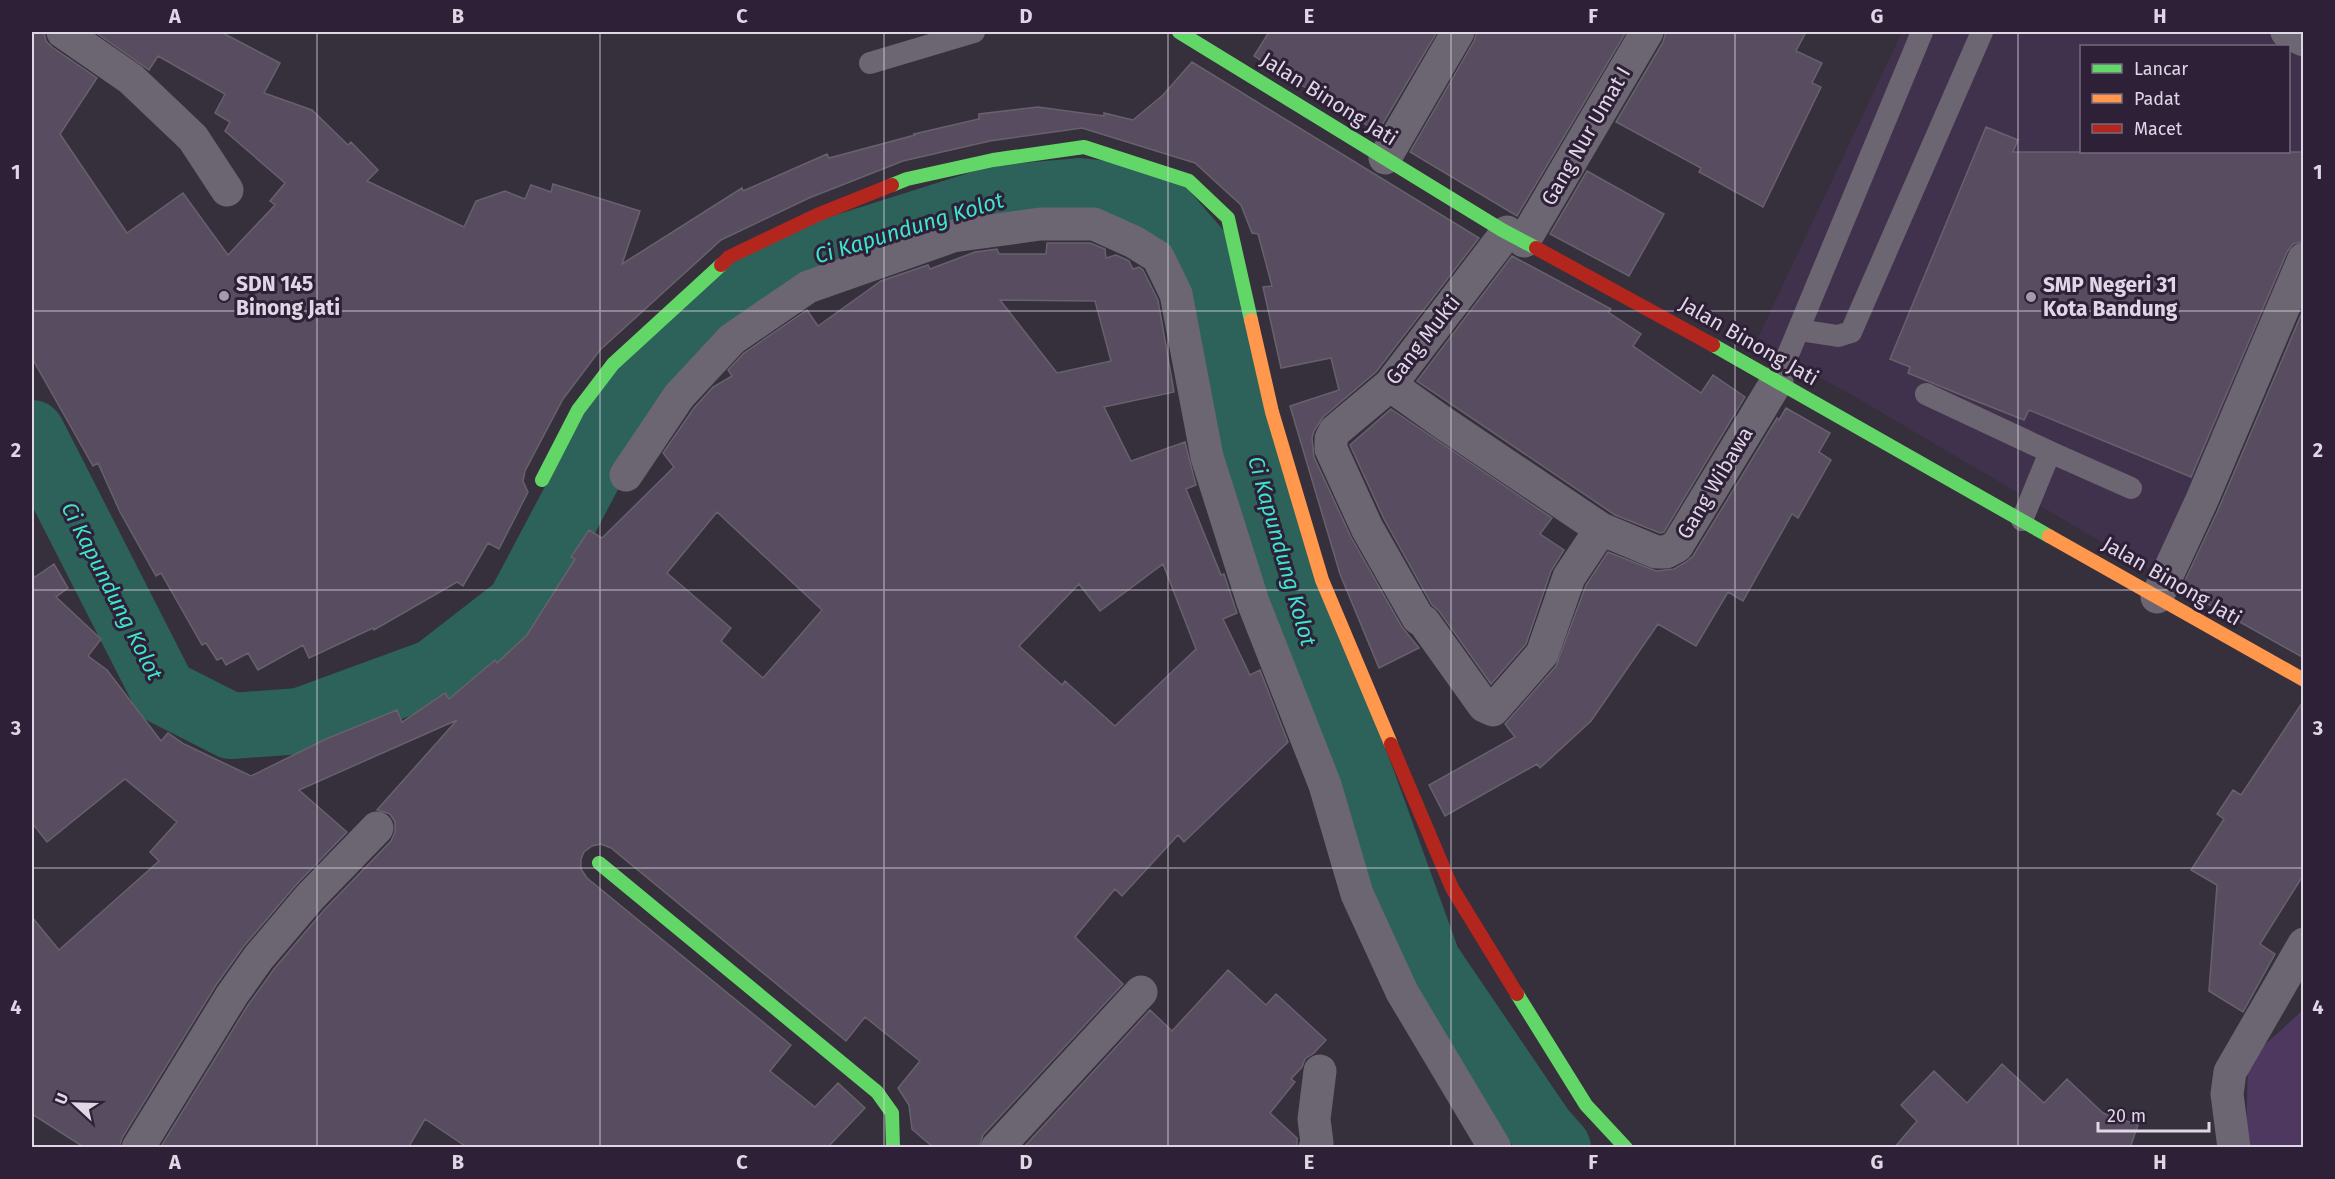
<svg xmlns="http://www.w3.org/2000/svg" width="2335" height="1179" font-family="'Fira Sans',sans-serif">
<style>
.built{fill:#40324c;fill-rule:evenodd}
.green{fill:#4e3860}
.lines{fill:none;stroke-linecap:round;stroke-linejoin:round}
.river{stroke:#2c625a;stroke-width:66}
.building{fill:#584d60;stroke:#67616c;stroke-width:1.5;fill-rule:evenodd}
.lane{stroke:#6c6672;stroke-width:22}
.street{stroke:#6c6672;stroke-width:33}
.fast{stroke:#63d668;stroke-width:14}
.slow{stroke:#ff974d;stroke-width:14}
.jam{stroke:#b3261e;stroke-width:14}
.grid{fill:none;stroke:#dfd7e6;stroke-width:1.5;stroke-opacity:0.55}
.poi-dot{fill:#a49caa;stroke:#2d2037;stroke-width:2}
.labels{text-anchor:middle;dominant-baseline:central;stroke-width:6;stroke-linejoin:round;paint-order:stroke}
.street-label{font-size:21px;fill:#dfd7e6;stroke:#2d2037}
.poi-label{font-size:21px;font-weight:bold;fill:#dfd7e6;stroke:#2d2037;text-anchor:start}
.water-label{font-size:22px;font-style:italic;fill:#3de5cd;stroke:#2d2037}
.neatline{fill:none;stroke:#dfd7e6;stroke-width:2}
.grid-label{font-size:20px;text-anchor:middle;font-weight:bold;fill:#dfd7e6}
</style>
<rect width="100%" height="100%" fill="#362f3c"/>
<path class="built" d="M1902 32H2275L2303 45V252L2161 577 1857 398 1756 342ZM2082 46H2288V152H2082Z"/>
<path class="green" d="M2303 1010V1147L2246 1148 2248 1060Z"/>
<g class="lines">
<path class="river" d="M32 433 164 692 231 726 300 721 434 672 519 606 626 404 765 272 999 198 1079 191 1153 199 1203 257 1231 374 1309 645 1361 777 1428 962 1542 1130 1558 1148"/>
</g>
<path class="building" d="M32 32H44L46 41 52 47 97 78 60 134 127 233 183 193 228 255 275 205 270 201 285 183 225 131 230 122 215 113 225 94 158 56 149 70 95 32H221L280 63 264 93 312 110 348 145 351 142 378 170 367 181 464 227 476 201 505 191 525 199 531 185 551 192 553 184 640 211 622 264 742 188 743 191 827 154 829 158 915 135 914 134 979 119V114L1038 107 1104 116V113L1133 120 1163 95 1192 62 1479 238 1376 372 1323 417 1314 431 1312 438 1314 457 1351 537 1402 627 1419 648 1379 668 1340 574 1290 406 1339 390 1331 358 1281 368 1263 287 1272 286 1258 234 1252 233 1241 205 1195 163 1082 128 990 141 903 161 809 198 721 240 600 350 563 399 525 471 523 481 528 492 499 549 488 543 463 586 457 582 374 630 373 628 309 658 303 645 258 670 248 653 226 665 222 658 217 660 206 643 202 645 161 573 156 576 120 512 98 463 93 466 32 358Z
M1269 32H1437L1378 132 1254 56Z
M1477 32H1626L1517 216 1410 152 1474 41Z
M1666 32H1806L1796 51 1822 63 1812 83 1821 87 1763 207 1699 172 1701 168 1616 122 1663 42Z
M1986 127 2018 140 2013 152H2304V241L2293 244 2287 252 2191 477 2029 410 2024 420 1971 399 1908 373 1910 367 1890 359Z
M1587 171 1664 214 1629 276 1550 234Z
M1047 243H1090L1105 249 1106 258 1116 255 1125 259 1129 261 1133 269 1139 267 1143 270 1158 300 1174 392 1104 407 1131 461 1185 442 1196 485 1186 489 1221 575 1224 574 1237 613 1223 619 1250 675 1260 670 1288 742 1184 842 1178 835 1122 896 1115 889 1075 937 1123 984 983 1135 979 1148H934L912 1129 909 1105 898 1088 920 1061 865 1017 846 1041 611 848 601 844 592 846 584 852 581 859V869L587 878 791 1045 770 1071 815 1107 838 1083 865 1108 827 1148H468L425 1119 408 1148H160L248 1005 274 969 324 910 391 841 395 832V822L390 814 377 810 457 720 299 790 347 832 296 885 244 946 216 985 122 1138 119 1148H85L32 1114V917L59 950 159 861 150 852 177 822 125 779 47 842 32 823V574L35 577 54 564 68 588 56 597 101 639 88 656 107 670 161 741 168 733 184 744 251 776 326 739 397 710 402 722 445 693 449 699 495 660 497 663 527 635 575 559 571 557 589 530 602 538 674 467 663 453 694 408 713 387 732 376 728 370 744 353 807 310 818 326 881 281 928 265 930 269 975 252 997 249 999 254H1046ZM1000 300 1095 301 1111 361 1057 373ZM717 512 822 610 763 678 721 641 731 628 667 573ZM1163 564 1196 649 1115 726 1065 681 1062 685 1019 646 1079 584 1100 611Z
M1512 256 1611 309 1608 312 1641 334 1633 346 1701 393 1713 375 1745 397 1664 532 1660 533 1615 515 1417 381Z
M2304 308V658L2181 589 2218 510Z
M1786 408 1830 433 1819 452 1831 460 1798 518 1792 514 1743 601 1728 592 1696 646 1658 624 1591 721 1540 768 1537 764 1445 816 1429 785 1515 737 1505 724 1556 666 1586 585 1608 552 1656 571 1674 569 1686 562 1693 556 1777 418 1779 420Z
M1391 409 1552 518 1540 534 1564 550 1551 571 1526 644 1491 684 1439 611 1432 605 1384 519 1350 445Z
M2304 700V874L2260 944 2275 954 2243 1012 2209 991 2217 885 2191 870 2224 819 2217 814 2233 790 2241 795Z
M1228 970 1266 1005 1276 994 1326 1040 1314 1053 1305 1059 1302 1067 1291 1079 1295 1082 1270 1113 1297 1138V1148H1023L1150 1010 1172 1031Z
M2002 1064 2044 1103 2067 1079 2103 1113 2138 1125 2130 1148H1894L1917 1121 1901 1105 1934 1071 1967 1103Z"/>
<g class="lines">
<path class="lane" d="M870 63 974 32
M1799 330 1838 336 1851 332 1982 32
M1777 381 1922 32
M1926 394 2050 452 2022 520
M2050 452 2131 488"/>
<path class="street" d="M63 32 131 79 193 138 227 190
M2287 32 2304 40
M1385 158 1458 32
M1524 241 1647 32
M1390 385 1442 422 1601 529 1569 577 1542 654 1493 710 1484 706 1424 622 1418 618 1367 528 1331 449V439L1335 431 1390 385 1507 232
M626 475 679 396 732 339 808 287 953 236 1040 224H1094L1134 242 1158 257 1176 294 1207 457 1253 602 1325 785 1357 894 1402 992 1495 1148
M1601 529 1656 552H1666L1677 546 1777 381
M2157 597 2201 502 2304 259
M138 1148 232 995 259 957 310 897 377 828
M997 1148 1141 992
M1315 1148 1317 1143 1314 1119 1320 1071
M2234 1148 2227 1094 2230 1072 2304 944"/>
<path class="fast" d="M1179 32 1502 230 1536 248
M892 185 907 179 993 160 1084 147 1189 181 1228 218 1251 320
M1713 345 2049 536
M542 480 578 410 613 364 721 265
M599 863 877 1092 892 1113 893 1148
M1517 994 1586 1105 1626 1148"/>
<path class="slow" d="M1251 320 1272 412 1322 580 1391 744
M2049 536 2304 680"/>
<path class="jam" d="M1536 248 1713 345
M721 265 729 257 817 215 892 185
M1391 744 1452 888 1517 994"/>
</g>
<path class="grid" d="M317 32V1148M600 32V1148M884 32V1148M1168 32V1148M1451 32V1148M1735 32V1148M2018 32V1148M32 311H2304M32 590H2304M32 868H2304"/>
<g class="poi-dot">
<circle cx="224" cy="296" r="6"/>
<circle cx="2031" cy="297" r="6"/>
</g>
<g class="labels">
<g class="street-label">
<text transform="translate(1329 99) rotate(32)">Jalan Binong Jati</text>
<text transform="translate(1586 136) rotate(-60)">Gang Nur Umat I</text>
<text transform="translate(1423 340) rotate(-52)">Gang Mukti</text>
<text transform="translate(1749 341) rotate(30)">Jalan Binong Jati</text>
<text transform="translate(1715 483) rotate(-59)">Gang Wibawa</text>
<text transform="translate(2172 581) rotate(30)">Jalan Binong Jati</text>
</g>
<g class="poi-label">
<text x="236" y="284">SDN 145<tspan x="236" dy="24">Binong Jati</tspan></text>
<text x="2043" y="285">SMP Negeri 31<tspan x="2043" dy="24">Kota Bandung</tspan></text>
</g>
<g class="water-label">
<text transform="translate(909 228) rotate(-17)">Ci Kapundung Kolot</text>
<text transform="translate(1282 551) rotate(74)">Ci Kapundung Kolot</text>
<text transform="translate(112 591) rotate(63)">Ci Kapundung Kolot</text>
</g>
</g>
<rect width="2335" height="1179" fill="none" stroke="#2d2037" stroke-width="66"/>
<rect x="2080" y="45" width="210" height="108" fill="#2d2037" stroke="#74697d" stroke-width="1.5"/>
<rect x="2092" y="64" width="30" height="9" fill="#63d668" stroke="#74697d" stroke-width="1.5"/>
<text x="2134" y="75" font-size="18" fill="#dfd7e6">Lancar</text>
<rect x="2092" y="94" width="30" height="9" fill="#ff974d" stroke="#74697d" stroke-width="1.5"/>
<text x="2134" y="105" font-size="18" fill="#dfd7e6">Padat</text>
<rect x="2092" y="124" width="30" height="9" fill="#b3261e" stroke="#74697d" stroke-width="1.5"/>
<text x="2134" y="135" font-size="18" fill="#dfd7e6">Macet</text>
<g transform="translate(75 1104) rotate(292)" stroke="#2d2037" stroke-width="4.5" paint-order="stroke">
<path d="M0-4.5L10 22L0 15L-10 22Z" fill="#dfd7e6"/>
<text y="-9" font-size="16" font-weight="bold" text-anchor="middle" fill="#dfd7e6">U</text>
</g>
<path d="M2098 1122v9h111v-9" fill="none" stroke="#dfd7e6" stroke-width="3"/>
<text x="2107" y="1122" font-size="18" fill="#dfd7e6" stroke="#2d2037" stroke-width="4.5" paint-order="stroke">20 m</text>
<rect x="33" y="33" width="2269" height="1113" class="neatline"/>
<g class="grid-label">
<text x="175" y="23">A</text>
<text x="458" y="23">B</text>
<text x="742" y="23">C</text>
<text x="1026" y="23">D</text>
<text x="1309" y="23">E</text>
<text x="1593" y="23">F</text>
<text x="1877" y="23">G</text>
<text x="2160" y="23">H</text>
<text x="16" y="179">1</text>
<text x="2318" y="179">1</text>
<text x="16" y="457">2</text>
<text x="2318" y="457">2</text>
<text x="16" y="735">3</text>
<text x="2318" y="735">3</text>
<text x="16" y="1014">4</text>
<text x="2318" y="1014">4</text>
<text x="175" y="1169">A</text>
<text x="458" y="1169">B</text>
<text x="742" y="1169">C</text>
<text x="1026" y="1169">D</text>
<text x="1309" y="1169">E</text>
<text x="1593" y="1169">F</text>
<text x="1877" y="1169">G</text>
<text x="2160" y="1169">H</text>
</g>
</svg>
